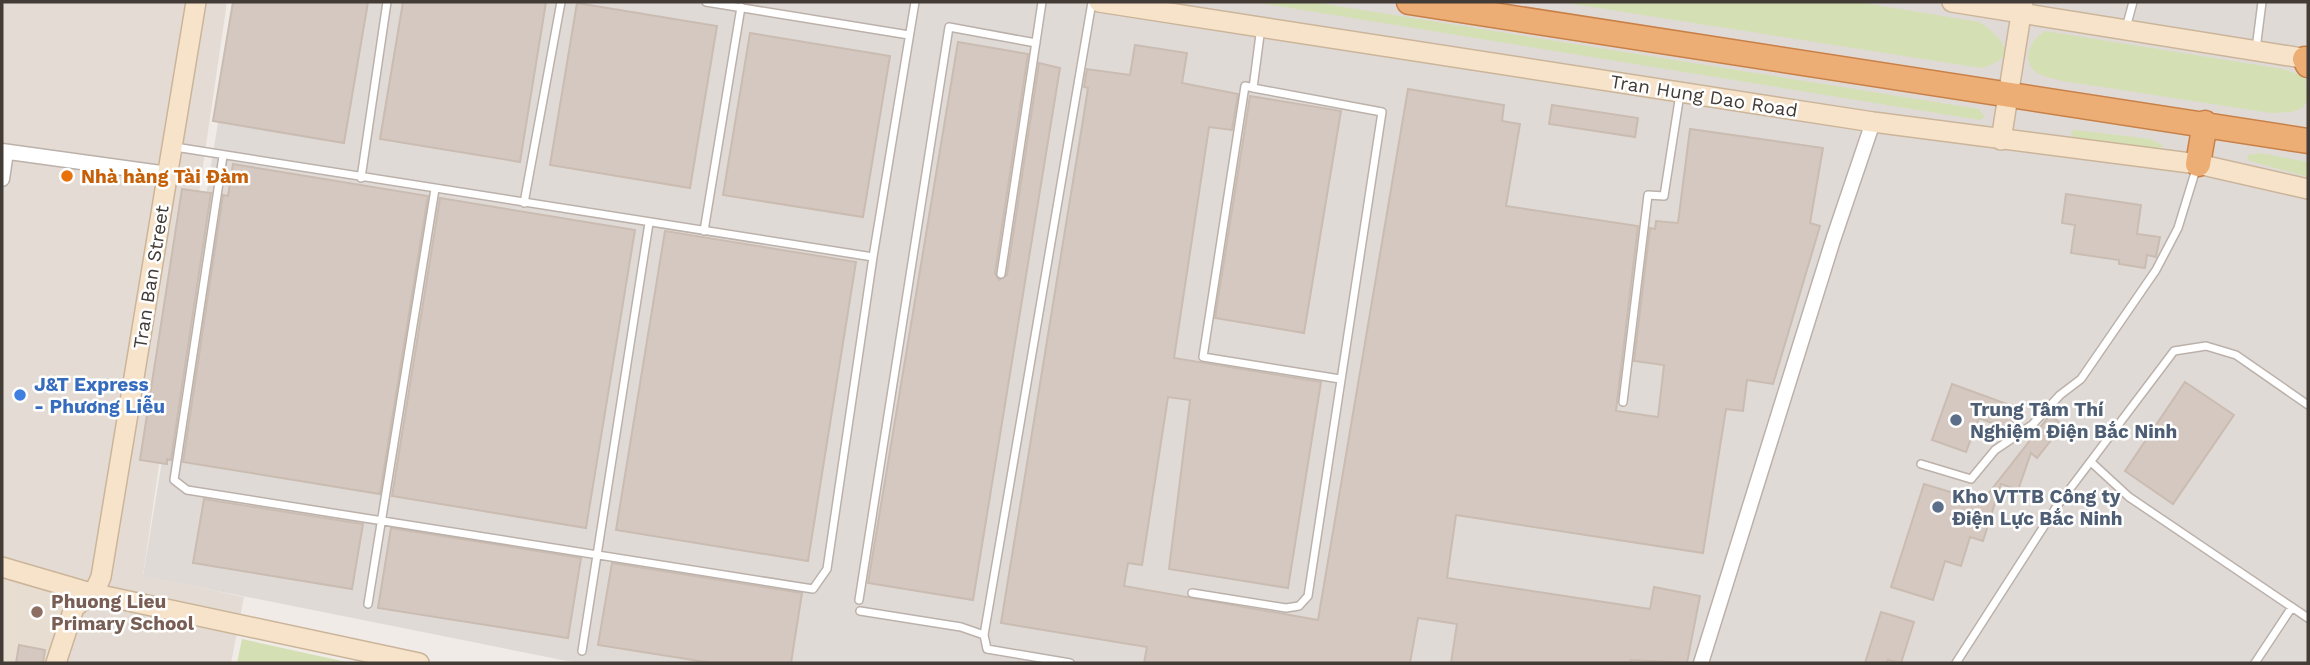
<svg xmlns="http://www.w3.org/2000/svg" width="2310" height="665" font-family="'Work Sans',sans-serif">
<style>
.residential{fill:#e4dcd4}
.industrial{fill:#e0dad7}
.education{fill:#e8ddd1}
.green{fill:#d4e0b3}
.building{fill:#d4c8c0;stroke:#cabcb1;stroke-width:2}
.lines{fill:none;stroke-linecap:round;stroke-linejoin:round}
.lane-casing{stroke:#bbb1aa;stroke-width:10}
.street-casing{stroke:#bbb1aa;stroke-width:17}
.secondary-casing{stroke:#cbb59a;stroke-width:22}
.highway-casing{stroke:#c98047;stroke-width:27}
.lane{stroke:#fff;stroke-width:7}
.street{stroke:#fff;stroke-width:14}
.secondary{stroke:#f7e3c9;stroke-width:19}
.highway{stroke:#ecae75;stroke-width:24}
.food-dot{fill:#e8710a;stroke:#fff;stroke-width:2.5}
.shop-dot{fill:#3f7fe0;stroke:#fff;stroke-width:2.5}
.service-dot{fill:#5c6f8a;stroke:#fff;stroke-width:2.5}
.education-dot{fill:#8d6e63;stroke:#fff;stroke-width:2.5}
.labels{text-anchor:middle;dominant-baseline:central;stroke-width:5;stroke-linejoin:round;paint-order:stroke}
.street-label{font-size:19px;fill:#423b36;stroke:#fff}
.food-label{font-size:19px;font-weight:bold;fill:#c56008;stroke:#fff;text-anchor:start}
.shop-label{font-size:19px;font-weight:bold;fill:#366cbe;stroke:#fff;text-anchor:start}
.service-label{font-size:19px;font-weight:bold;fill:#4e5e75;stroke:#fff;text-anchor:start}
.education-label{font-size:19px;font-weight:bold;fill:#785e54;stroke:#fff;text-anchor:start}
</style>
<rect width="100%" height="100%" fill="#f0ebe6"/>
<path class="residential" d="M2 2H227L143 575 244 597 231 663H2Z"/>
<path class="industrial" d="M238 2H2308V663H577L143 576Z"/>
<path class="education" d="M2 565 91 593 56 663H2Z"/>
<path class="green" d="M1253 2H1313L1979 109 1985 117 1980 120Z
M1560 2H1858L1979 22C2004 38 2020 58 1981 68Z
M2045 31 2283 69 2305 77 2308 97 2304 107 2292 112 2271 113 2063 81C2055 79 2043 77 2036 72 2020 60 2031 39 2045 31Z
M2076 130 2150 139 2164 146 2159 149 2079 140 2072 136 2071 132Z
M2260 153 2308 162V177L2247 160 2248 155Z
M242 639 351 663H237Z"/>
<path class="building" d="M233 2H368L344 143 213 121Z
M403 2H546L520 162 380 139Z
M577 3 717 26 690 188 550 165Z
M750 33 890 56 863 217 723 195Z
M958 42 1028 54 995 273 999 280 1007 275 1039 63 1060 68 973 600 868 583Z
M1135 45 1187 53 1182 83 1238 94 1232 130 1209 127 1174 358 1321 382 1288 588 1169 569 1190 400 1168 397 1142 565 1128 563 1124 586 1318 620 1408 89 1504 105 1502 121 1520 124 1506 206 1638 226 1616 411 1658 417 1664 365 1634 361 1650 228 1655 229 1656 221 1678 223 1690 129 1823 148 1810 223 1820 226 1773 384 1747 380 1743 411 1726 409 1703 553 1456 515 1447 578 1650 609 1654 587 1700 596 1687 663 1631 660 1630 663H1451L1457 624 1418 618 1410 663H1144L1147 647 1001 623 1083 120 1088 88 1084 87 1087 69 1130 75Z
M1250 96 1341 111 1304 333 1215 318Z
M1552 105 1638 118 1635 137 1549 124Z
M233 164 428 196 380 494 183 462 223 195 228 196Z
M182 189 211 193 171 460 167 459V464L140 460Z
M2066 194 2141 205 2137 234 2160 237 2156 257 2147 255 2145 268 2119 264V260L2071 253 2075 225 2062 223Z
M440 198 635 230 586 528 392 496Z
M665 231 856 262 808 561 616 530Z
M2185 382 2234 415 2173 504 2125 471Z
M1952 384 2018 408 2010 430 1979 418 1966 452 1932 440Z
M2050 415 2063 425 2037 458 2031 453 2018 490 2001 484 1983 541 1970 537 1961 566 1945 561 1933 600 1891 587 1924 484 1967 497 1969 491 1985 496 1984 499Z
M204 499 363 524 352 589 193 563Z
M391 528 581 558 568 638 378 608Z
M612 563 802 593 791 663H712L598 645Z
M1881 612 1914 622 1901 663 1888 660 1886 663H1865Z
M19 645 45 650 43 663H16Z"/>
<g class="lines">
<g class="lane-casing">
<path id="lane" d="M706 2 909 35
M2126 28 2133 2
M2256 49 2262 2
M1254 88 1245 86 1203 357 1340 379
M175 147 873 257
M223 156 174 480 187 490 813 589 827 569 873 257 915 2
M361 178 387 2
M524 203 561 2
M704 231 741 7
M1001 274 1042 2
M1623 402 1648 195 1664 196 1680 94
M2091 462 2129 497 2308 618
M1921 464 1971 479 1995 450 2032 425 2060 395 2081 379 2156 270 2178 228 2197 166
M1192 593 1286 608 1299 606 1308 596 1382 112 1253 88 1261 27
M859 600 949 27 1036 43
M368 604 435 189
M860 611 961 627 984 635 987 649 1070 663
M984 635 1092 2
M582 651 649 223
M1956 663 2057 506 2174 351 2206 346 2236 355 2308 405
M2255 663 2292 607"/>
</g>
<g class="street-casing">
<path id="street" d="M2 151 168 174
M2 179 6 152
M1701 663 1833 240 1873 122"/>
</g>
<g class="secondary-casing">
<path id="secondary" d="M1099 2 1873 122 2198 164 2308 189
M1952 2 2308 59
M2001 140 2023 2
M2 567 91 593 419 663
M56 663 74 608 96 588 101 577 196 2"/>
</g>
<g class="highway-casing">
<path id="highway" d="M1409 2 2308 141
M2305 59 2308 65
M2198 164 2205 123"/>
</g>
<use href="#lane" class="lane"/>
<use href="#street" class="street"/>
<use href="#secondary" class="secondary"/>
<use href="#highway" class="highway"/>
</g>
<circle class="food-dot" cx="67" cy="176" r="7"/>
<circle class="shop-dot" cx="20" cy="395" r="7"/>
<g class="service-dot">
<circle cx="1956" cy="420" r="7"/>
<circle cx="1938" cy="507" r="7"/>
</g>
<circle class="education-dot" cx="37" cy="612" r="7"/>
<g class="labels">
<g class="street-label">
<text transform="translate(1704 96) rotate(9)">Tran Hung Dao Road</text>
<text transform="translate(151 277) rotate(-81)">Tran Ban Street</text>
</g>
<g class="food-label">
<text x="81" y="176">Nhà hàng Tài Đàm</text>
</g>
<g class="shop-label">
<text x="34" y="384">J&amp;T Express<tspan x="34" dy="22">- Phương Liễu</tspan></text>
</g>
<g class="service-label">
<text x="1970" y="409">Trung Tâm Thí<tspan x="1970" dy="22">Nghiệm Điện Bắc Ninh</tspan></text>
<text x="1952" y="496">Kho VTTB Công ty<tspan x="1952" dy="22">Điện Lực Bắc Ninh</tspan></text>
</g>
<g class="education-label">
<text x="51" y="601">Phuong Lieu<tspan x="51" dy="22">Primary School</tspan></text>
</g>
</g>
<rect width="2310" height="665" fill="none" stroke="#423b36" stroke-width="7"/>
</svg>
